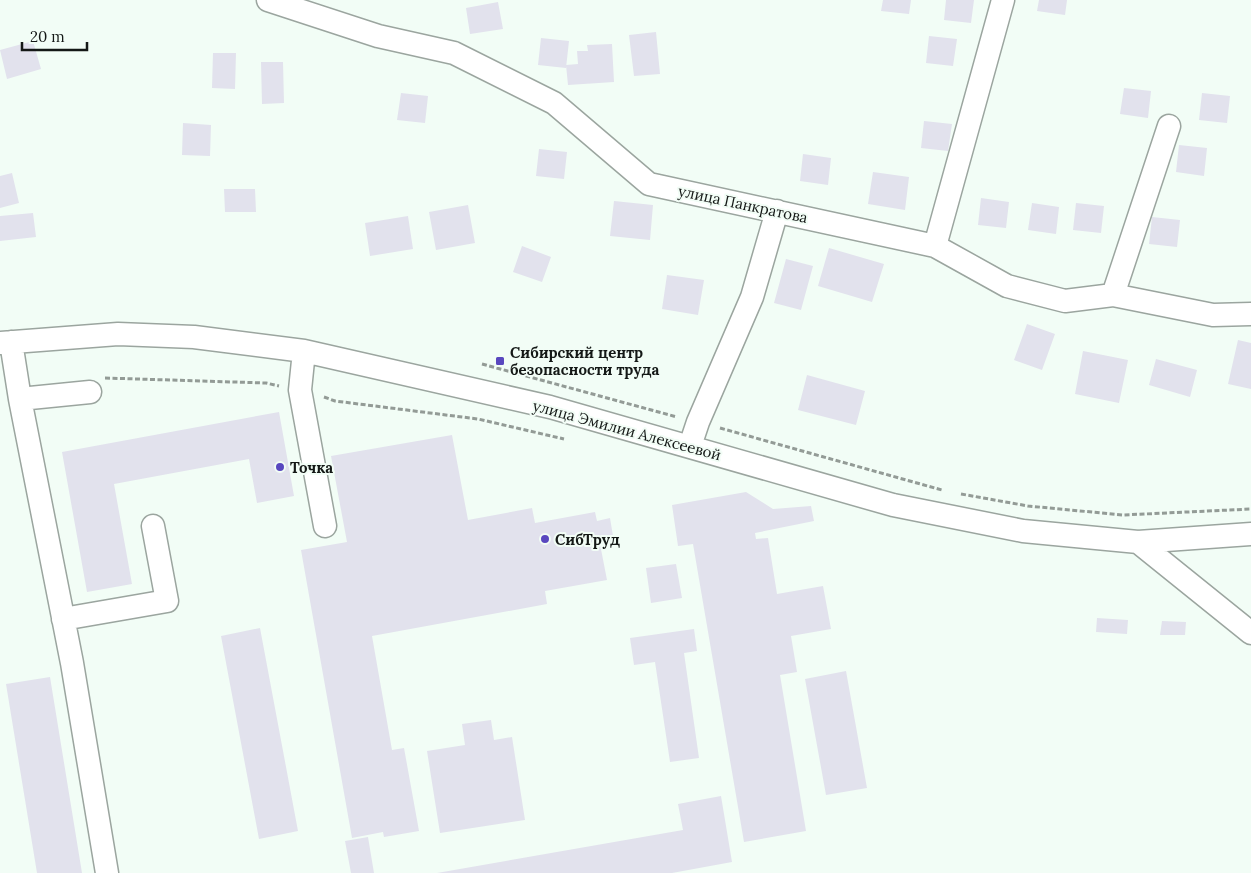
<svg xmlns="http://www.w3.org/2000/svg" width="1251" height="873" font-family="Lora,serif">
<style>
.building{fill:#e2e2ed}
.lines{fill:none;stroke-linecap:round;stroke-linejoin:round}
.minor-casing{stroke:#9ba59f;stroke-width:25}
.path{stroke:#939b96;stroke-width:3;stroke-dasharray:5 2.5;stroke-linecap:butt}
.minor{stroke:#fff;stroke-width:22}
.poi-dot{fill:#5947bf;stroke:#f2fdf6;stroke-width:2}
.labels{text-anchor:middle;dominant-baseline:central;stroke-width:4;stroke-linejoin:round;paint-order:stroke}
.street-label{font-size:15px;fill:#141816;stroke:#f2fdf6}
.poi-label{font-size:15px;font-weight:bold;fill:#141816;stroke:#f2fdf6;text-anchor:start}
</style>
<rect width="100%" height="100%" fill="#f2fdf6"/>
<path class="building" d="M883 0H911L909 14 881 11Z
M946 0H974L971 23 944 20Z
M1039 0H1067L1065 15 1037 11Z
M498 2 503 29 470 34 466 8Z
M656 32 660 74 634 76 629 35Z
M929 36 957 39 953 66 926 63Z
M541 38 569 41 566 68 538 65Z
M33 41 41 69 7 79 0 50Z
M612 44 614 82 568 85 566 65 578 64 577 51H588L587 45Z
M213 53H236L235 89 212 88Z
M261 62H283L284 103 262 104Z
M1124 88 1151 91 1148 118 1120 114Z
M401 93 428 96 425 123 397 120Z
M1202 93 1230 96 1227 123 1199 120Z
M924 121 952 124 948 151 921 148Z
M183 123 211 125 210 156 182 155Z
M1179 145 1207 148 1204 176 1176 172Z
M539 149 567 152 564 179 536 176Z
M803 154 831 158 828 185 800 181Z
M873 172 909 177 905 210 868 204Z
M12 173 19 203 0 208V176Z
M224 189H255L256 212H225Z
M981 198 1009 202 1006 228 978 225Z
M614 201 653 205 650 240 610 236Z
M1032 203 1059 207 1056 234 1028 230Z
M1076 203 1104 206 1101 233 1073 230Z
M468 205 475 243 436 250 429 212Z
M33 213 36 237 0 241V216Z
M408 216 413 249 370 256 365 223Z
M1152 217 1180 220 1177 247 1149 244Z
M522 246 551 257 542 282 513 272Z
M829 248 884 264 872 302 818 286Z
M786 259 813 266 801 310 774 303Z
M667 275 704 280 698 315 662 309Z
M1027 324 1055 334 1042 370 1014 360Z
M1238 340 1251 343V389L1228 384Z
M1083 351 1128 360 1119 403 1075 394Z
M1156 359 1197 370 1190 397 1149 385Z
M807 375 865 391 856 425 798 410Z
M279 412 294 496 257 503 249 459 114 484 132 584 87 592 62 452Z
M452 435 468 520 532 508 535 523 595 512 597 521 610 518 614 542 600 544 607 580 545 591 547 604 372 636 392 750 404 748 419 831 384 837 383 832 352 838 301 550 347 542 331 456Z
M746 492 773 509 811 506 814 521 755 533 756 539 768 538 777 594 823 586 831 629 791 636 797 672 780 675 806 831 744 842 693 544 678 546 672 505Z
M676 564 682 598 651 603 646 568Z
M1097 618 1128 620 1127 634 1096 632Z
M1162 621 1186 622 1185 635H1160Z
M260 628 298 831 259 839 221 636Z
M694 629 697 651 684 653 699 758 670 762 655 662 634 665 630 638Z
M846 671 867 788 826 795 805 679Z
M50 677 82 873H37L6 684Z
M491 720 494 740 512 737 525 820 440 833 427 751 465 745 462 724Z
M721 796 732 862 672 873H437L683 830 678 804Z
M368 837 374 873H351L345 841Z"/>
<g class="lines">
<g class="minor-casing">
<path id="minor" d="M268 0 378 36 454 53 554 103 649 184 935 246 1007 286 1065 301 1113 295 1213 315 1251 314
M935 246 1003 0
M1113 295 1169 126
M11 342 20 399 90 392
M0 343 118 334 194 337 304 351 550 407 893 505 1023 531 1138 542 1251 534
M304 351 300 390 325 526
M20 399 72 663 107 873
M690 446 698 422 752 297 777 211
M1138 542 1251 633
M63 619 167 601 153 526"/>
</g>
<path class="path" d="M482 364 677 417
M105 378 266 383 279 386
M324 397 335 401 478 419 564 439
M720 428 942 490
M961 494 1028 506 1123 515 1251 509"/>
<use href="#minor" class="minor"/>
</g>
<g class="poi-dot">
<rect x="495" y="356" width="10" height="10" rx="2.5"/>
<circle cx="280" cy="467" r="5"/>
<circle cx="545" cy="539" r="5"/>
</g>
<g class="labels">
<g class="street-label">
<text transform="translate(743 204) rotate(12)">улица Панкратова</text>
<text transform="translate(627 430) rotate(15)">улица Эмилии Алексеевой</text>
</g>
<g class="poi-label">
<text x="510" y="352">Сибирский центр<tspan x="510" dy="17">безопасности труда</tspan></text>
<text x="290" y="467">Точка</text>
<text x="555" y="539">СибТруд</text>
</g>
</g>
<path d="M22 42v8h65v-8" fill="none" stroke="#141816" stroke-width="2.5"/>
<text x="30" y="42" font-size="15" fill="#141816" stroke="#f2fdf6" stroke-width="4" paint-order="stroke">20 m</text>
</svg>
